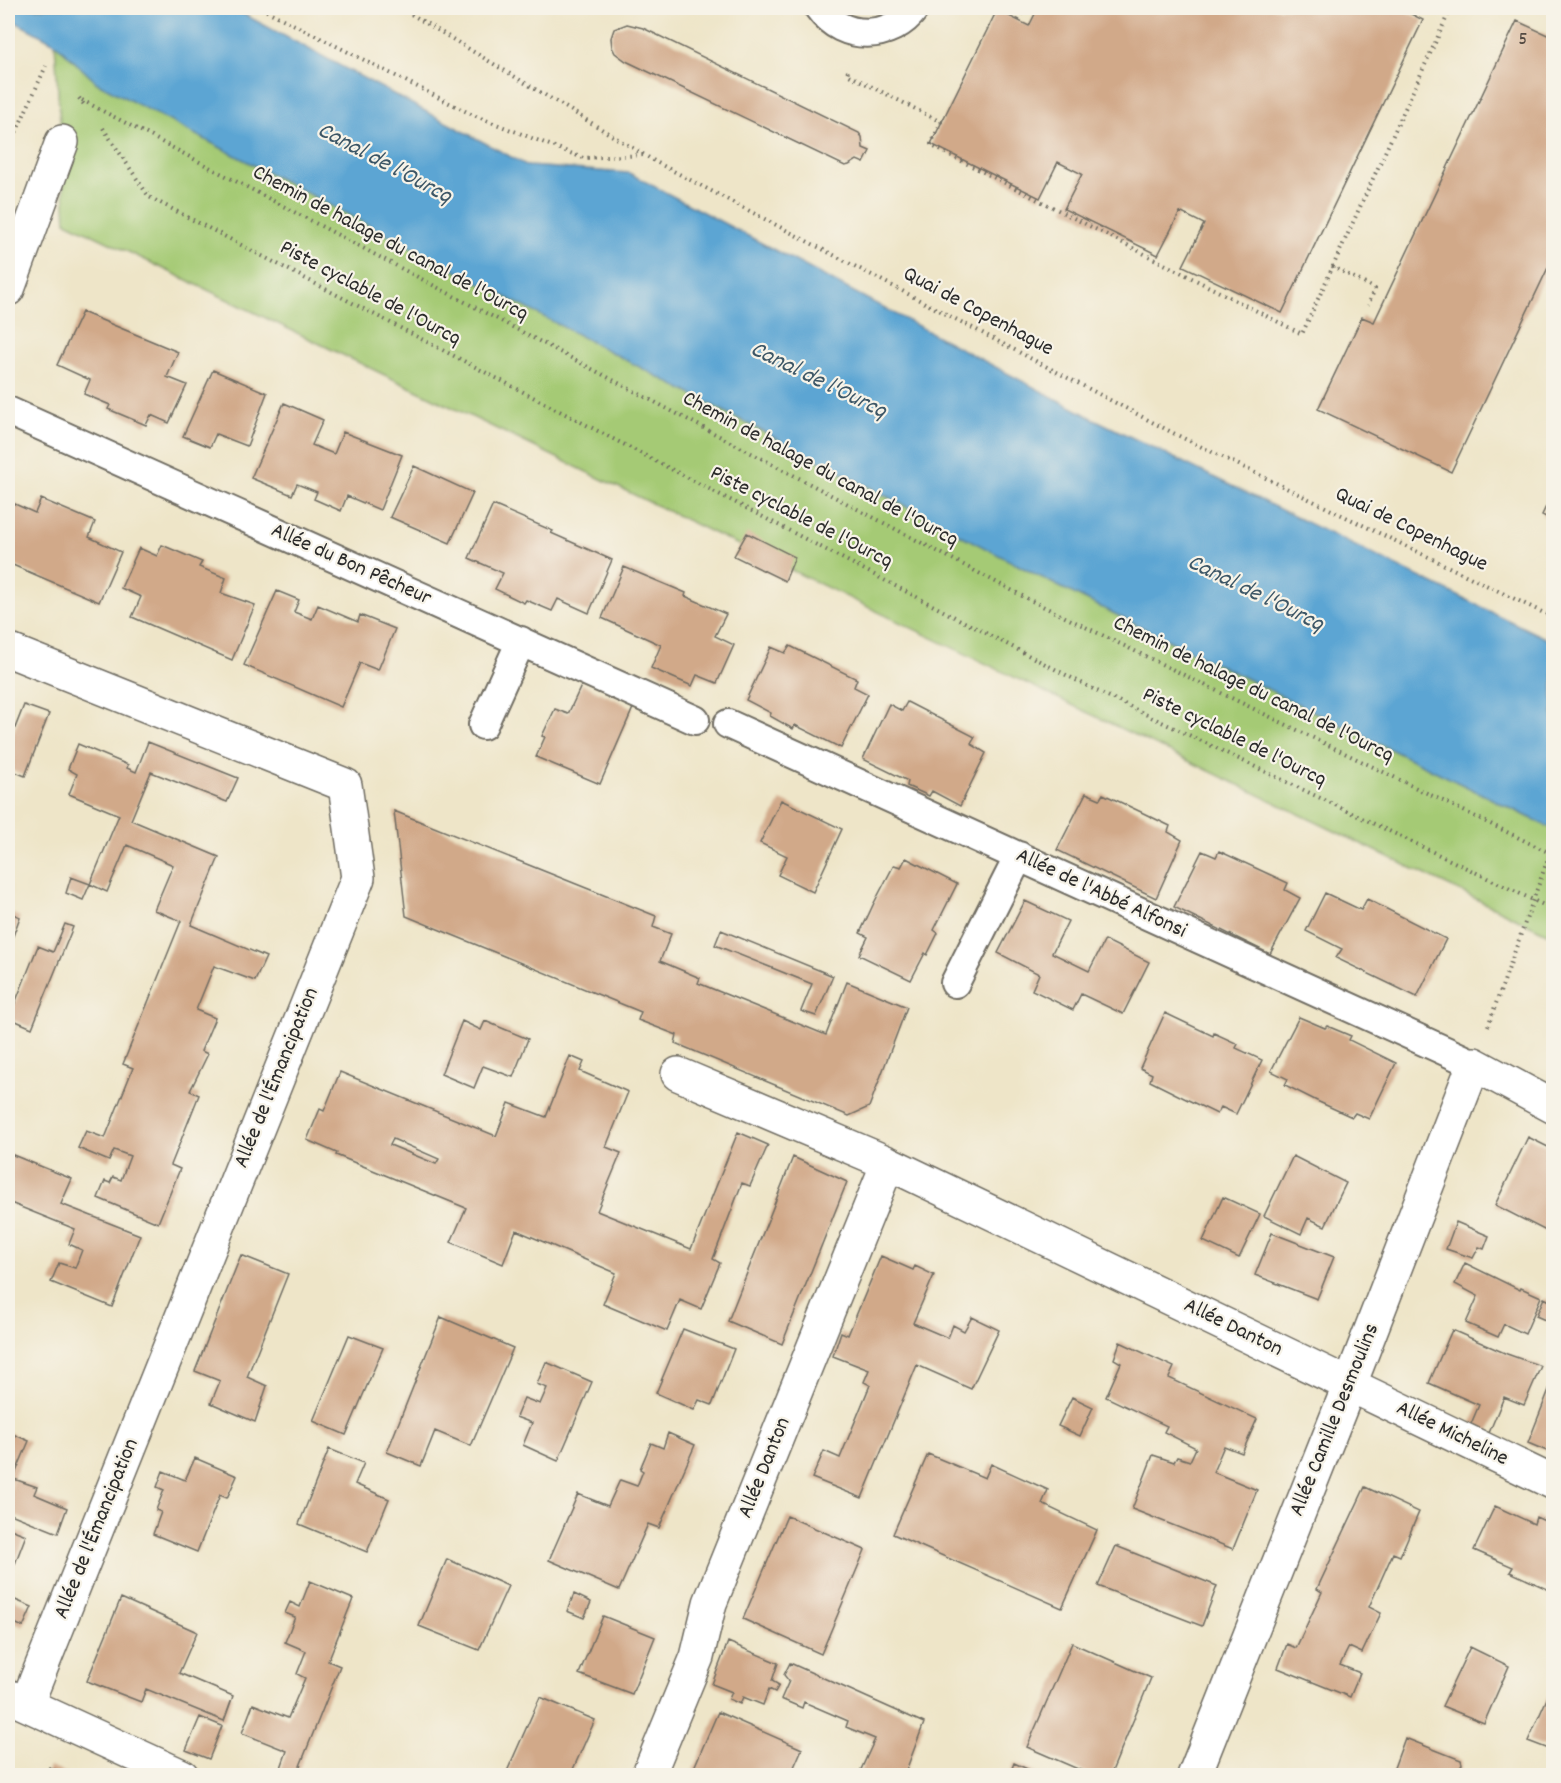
<svg xmlns="http://www.w3.org/2000/svg" width="1561" height="1783" font-family="Dekko,sans-serif">
<style>
.green{fill:#a5ca74;stroke:#687a50;stroke-width:1.5}
.water{fill:#5ca5d3;stroke:#44687f;stroke-width:1.5}
.building{fill:#d1a989;fill-rule:evenodd}
.lines{fill:none;stroke-linecap:round;stroke-linejoin:round}
.service-casing{stroke:#6f6c62;stroke-width:32}
.minor-casing{stroke:#6f6c62;stroke-width:36}
.path{stroke:#6f6c62;stroke-width:4;stroke-dasharray:1.5 4.5;stroke-linecap:butt}
.service{stroke:#fff;stroke-width:28}
.minor{stroke:#fff;stroke-width:33}
.labels{text-anchor:middle;dominant-baseline:central;stroke-width:4.5;stroke-linejoin:round;paint-order:stroke}
.number-label{font-size:20px;fill:#544a42}
.street-label{font-size:22px;fill:#2b2b2b;stroke:#f7f3e8}
.water-label{font-size:24px;font-style:italic;fill:#3c5666;stroke:#f7f3e8}
</style>
<rect width="100%" height="100%" fill="#f7f3e8"/>
<filter id="ink" filterUnits="userSpaceOnUse"><feTurbulence type="fractalNoise" baseFrequency=".0167" numOctaves="2"/><feDisplacementMap in="SourceGraphic" scale="12" xChannelSelector="R" yChannelSelector="G"/><feConvolveMatrix kernelMatrix="1 2 1 2 8 2 1 2 1" color-interpolation-filters="sRGB"/></filter>
<filter id="wash" filterUnits="userSpaceOnUse"><feTurbulence type="fractalNoise" baseFrequency=".008" numOctaves="4" result="noise"/><feDisplacementMap in="SourceGraphic" scale="24" xChannelSelector="R" yChannelSelector="G"/><feGaussianBlur stdDeviation="1.35" result="paint"/><feColorMatrix in="noise" values="0 0 0 0 0 0 0 0 0 0 0 0 0 0 0 0 0 1.4 0 .05"/><feComposite in="paint" operator="in"/></filter>
<g filter="url(#wash)">
<rect width="100%" height="100%" fill="#eee5c8"/>
<path class="green" d="M55 43 97 83 1056 585 1553 829V936L66 222Z"/>
<path class="water" d="M8 8H232L528 166 629 173 1094 419 1553 642V829L1056 585 97 83 55 43 8 18Z"/>
<g id="blocks">
<path class="building" d="M1038 8H1407L1405 11 1423 20 1282 313 1183 266 1204 224 1180 212 1158 255 1064 209 1082 174 1058 162 1040 198 931 144 997 10 1029 26Z
M1517 21 1554 38V255L1451 472 1318 409 1362 317 1374 322Z
M627 24 643 28 859 133 862 137 863 148 870 151 864 163 857 160 849 165 845 166 626 61 615 53 612 47 611 38 614 29Z
M82 312 178 352 167 377 187 385 169 423 151 415 146 425 108 409 110 405 84 394 90 380 57 365Z
M213 370 267 393 247 446 216 434 210 447 183 436Z
M284 403 323 420 312 445 334 454 343 432 402 455 380 510 347 496 341 511 314 499 317 492 297 484 292 495 251 478Z
M414 466 473 493 450 543 390 517Z
M1554 490V521L1542 515Z
M41 499 95 522 89 537 121 552 99 602 8 563V501L35 513Z
M493 505 553 531 551 533 612 560 589 613 558 599 552 611 526 600 524 603 495 589 503 573 469 558Z
M747 533 795 557 785 581 734 556Z
M162 545 202 562 199 567 226 578 221 593 255 605 232 660 132 617 141 597 121 588 139 548 157 556Z
M624 567 686 593 685 596 726 614 715 636 734 645 717 683 697 675 692 686 651 668 661 645 602 618Z
M277 591 299 600 294 612 312 619 318 605 358 622 360 615 395 629 378 670 360 663 341 707 244 665Z
M790 646 857 679 854 687 868 694 841 748 795 725 793 729 770 716 771 713 746 700 771 647 785 653Z
M582 684 633 708 600 784 536 757 545 737 542 736 555 709 568 714Z
M907 702 975 737 971 744 986 753 960 806 932 791 929 796 907 786 908 781 863 759 889 704 902 711Z
M24 705 49 714 25 776 8 769V746Z
M148 742 238 778 227 802 151 772 131 820 219 857 191 925 266 957 255 981 214 966 196 1010 215 1018 201 1051 208 1054 190 1091 199 1095 171 1165 180 1169 158 1223 98 1198 105 1181 110 1183 113 1177 121 1180 130 1156 114 1150 109 1161 78 1148 86 1131 105 1138 133 1068 123 1064 181 921 154 910 173 865 127 845 107 892 90 884 83 900 66 893 71 877 90 884 119 815 69 794 77 774 68 769 78 744 128 765 127 768 136 772Z
M1086 793 1100 799 1103 794 1139 811 1170 826 1168 832 1182 840 1156 898 1057 850Z
M781 800 842 829 813 892 778 875 787 856 760 843Z
M394 811 656 916 653 927 671 934 660 961 700 978 698 983 826 1035 847 982 907 1007 869 1107 849 1116 675 1043 677 1035 638 1020 641 1012 406 916Z
M1202 851 1216 857 1219 851 1288 883 1285 890 1300 898 1270 954 1174 907Z
M906 858 957 884 934 930 938 933 927 955 925 953 911 980 859 955 868 937 860 933 874 903 894 865 901 867Z
M1325 893 1361 910 1367 899 1446 939 1417 997 1336 958 1342 949 1306 931Z
M1025 901 1068 921 1052 953 1089 971 1105 940 1149 962 1123 1014 1081 994 1073 1010 1032 990 1039 974 998 953Z
M8 912 20 917 13 936 8 934Z
M65 924 73 927 32 1028 9 1018 38 946 53 952Z
M721 930 833 976 816 1016 801 1011 812 984 715 945Z
M1165 1013 1213 1036 1214 1033 1238 1044 1236 1048 1262 1060 1236 1114 1221 1107 1217 1114 1184 1098 1150 1081 1152 1074 1140 1068Z
M1299 1017 1325 1028 1327 1026 1351 1036 1349 1040 1396 1063 1369 1119 1355 1113 1352 1117 1319 1102 1285 1085 1288 1079 1271 1071Z
M462 1021 481 1030 485 1021 528 1039 513 1077 483 1066 474 1088 441 1074Z
M570 1056 584 1062 580 1071 628 1092 606 1147 621 1153 597 1211 691 1249 738 1132 768 1145 750 1186 742 1183 713 1259 720 1263 701 1309 680 1300 667 1331 603 1304 616 1273 516 1230 503 1264 451 1242 466 1208 336 1155 337 1153 307 1140 320 1109 324 1111 340 1072 496 1136 509 1103 546 1117ZM393 1139 439 1159 436 1164 390 1145Z
M1528 1137 1554 1150V1235L1495 1205Z
M8 1153 72 1179 61 1204 140 1235 112 1307 51 1282 59 1263 75 1268 82 1250 69 1244 75 1229 8 1202Z
M1293 1156 1346 1183 1325 1226 1308 1218 1301 1234 1264 1216Z
M793 1157 847 1182 782 1344 728 1321Z
M1223 1197 1260 1214 1239 1258 1203 1241Z
M1456 1222 1489 1236 1484 1249 1479 1247 1473 1258 1446 1249Z
M1272 1233 1334 1257 1317 1299 1255 1275Z
M241 1255 288 1274 247 1377 267 1386 255 1422 211 1403 220 1381 195 1371Z
M881 1256 913 1270 915 1266 934 1275 913 1323 948 1338 953 1325 964 1331 972 1317 999 1330 971 1389 917 1365 862 1498 812 1478 824 1451 840 1458 870 1385 864 1382 869 1370 833 1356 841 1332 848 1335Z
M1465 1263 1520 1290 1521 1288 1541 1297 1525 1334 1504 1324 1498 1337 1466 1323 1478 1296 1455 1284Z
M1544 1298 1554 1303 1552 1323 1536 1316Z
M441 1317 513 1348 471 1446 435 1431 421 1466 387 1452Z
M683 1329 734 1349 712 1405 699 1400 694 1410 656 1393Z
M1452 1330 1507 1354 1541 1366 1524 1405 1504 1397 1489 1433 1471 1424 1479 1405 1429 1383Z
M349 1335 383 1348 346 1435 313 1421Z
M1120 1342 1174 1367 1169 1378 1257 1419 1242 1453 1224 1446 1213 1472 1257 1490 1233 1549 1132 1509 1153 1455 1174 1462 1177 1457 1190 1461 1196 1448 1164 1432 1167 1426 1106 1397 1121 1363 1114 1359Z
M546 1362 592 1382 558 1461 523 1445 532 1423 516 1417 524 1398 540 1404 547 1388 537 1384Z
M1552 1382 1554 1383V1454L1528 1443Z
M1072 1397 1093 1407 1080 1436 1058 1426Z
M8 1432 29 1441 8 1491Z
M668 1433 695 1445 659 1528 648 1524 619 1590 549 1560 578 1494 608 1506 620 1480 637 1486 643 1471 640 1469 651 1443 663 1448Z
M329 1449 364 1463 355 1484 389 1499 367 1552 299 1524Z
M928 1454 985 1478 991 1464 1048 1490 1042 1504 1097 1530 1062 1608 893 1534Z
M195 1458 237 1476 227 1498 220 1495 197 1552 153 1534 161 1512 156 1510 164 1490 157 1487 163 1471 185 1480Z
M14 1479 37 1487 34 1494 67 1508 58 1533 8 1513V1496Z
M1365 1487 1419 1512 1400 1556 1393 1553 1369 1607 1381 1613 1362 1653 1349 1647 1340 1665 1360 1673 1350 1697 1278 1668 1287 1644 1296 1648 1322 1592 1317 1589Z
M1495 1506 1534 1524 1536 1517 1554 1525V1592L1510 1572 1513 1567 1474 1550Z
M787 1516 865 1550 821 1654 743 1619Z
M8 1528 26 1535 8 1582Z
M1116 1546 1217 1586 1202 1626 1098 1586Z
M447 1559 508 1586 479 1650 419 1626Z
M310 1581 353 1599 328 1661 340 1666 296 1776H278L287 1751 242 1733 253 1704 288 1718 305 1678 297 1674 306 1651 285 1642 295 1617 285 1613 290 1602 300 1607Z
M574 1594 591 1602 584 1618 567 1611Z
M8 1597 32 1607 23 1627 8 1620Z
M121 1598 197 1632 179 1673 233 1696 224 1721 146 1689 141 1702 87 1681Z
M603 1616 655 1637 632 1694 579 1674Z
M728 1642 778 1663 772 1681 779 1685 775 1692 769 1689 763 1705 743 1697 740 1704 729 1699 732 1692 712 1684Z
M1072 1643 1151 1678 1110 1776H1094L1027 1747Z
M1470 1647 1509 1666 1484 1723 1442 1706Z
M790 1663 924 1723 904 1776H863L859 1774 875 1739 846 1727 848 1721 804 1702 802 1708 781 1699 789 1681 784 1675Z
M1554 1683V1751L1528 1741Z
M540 1697 595 1720 570 1776H505Z
M718 1712 802 1749 790 1776H700L701 1773 693 1770Z
M200 1717 222 1726 209 1759 186 1750Z
M1405 1738 1461 1760 1462 1764 1457 1776H1391Z
M1014 1763 1043 1776H1009Z
M49 1767 71 1775V1776H45Z"/>
</g>
</g>
<g filter="url(#ink)">
<use href="#blocks" fill-opacity="0" stroke="#6f6c62" stroke-width="1.5"/>
<g class="lines">
<g class="service-casing">
<path id="service" d="M819 8C843 42 892 40 915 8
M8 411 695 720
M728 724 1474 1064
M483 725 521 641
M955 983 1019 856"/>
</g>
<g class="minor-casing">
<path id="minor" d="M8 289 62 142
M8 650 345 785 358 878 27 1703
M678 1074 888 1163 1554 1483
M8 1696 182 1776
M648 1776 697 1657 710 1603 888 1163
M1194 1776 1350 1384 1474 1064 1554 1107"/>
</g>
<path class="path" d="M261 8 473 115 583 158 644 155
M401 8 656 162 1175 434 1554 618
M1018 20 1024 8
M848 71 847 74 941 122 931 144 932 146 1302 334 1451 8
M79 98 85 106
M82 100 1030 600 1554 855
M103 128 149 197 1095 690 1554 910
M8 140 14 137 46 66
M1332 266 1375 289 1368 305
M1488 1026 1550 853"/>
<use href="#service" class="service"/>
<use href="#minor" class="minor"/>
</g>
</g>
<g class="labels">
<g class="number-label">
<text x="1523" y="40">5</text>
</g>
<g class="street-label">
<text transform="translate(390 244) rotate(28)">Chemin de halage du canal de l'Ourcq</text>
<text transform="translate(370 294) rotate(28)">Piste cyclable de l'Ourcq</text>
<text transform="translate(978 312) rotate(28)">Quai de Copenhague</text>
<text transform="translate(820 470) rotate(28)">Chemin de halage du canal de l'Ourcq</text>
<text transform="translate(801 518) rotate(27)">Piste cyclable de l'Ourcq</text>
<text transform="translate(1411 530) rotate(26)">Quai de Copenhague</text>
<text transform="translate(351 565) rotate(24)">Allée du Bon Pêcheur</text>
<text transform="translate(1253 690) rotate(26)">Chemin de halage du canal de l'Ourcq</text>
<text transform="translate(1234 738) rotate(26)">Piste cyclable de l'Ourcq</text>
<text transform="translate(1101 894) rotate(25)">Allée de l'Abbé Alfonsi</text>
<text transform="translate(277 1078) rotate(-68)">Allée de l'Émancipation</text>
<text transform="translate(1233 1328) rotate(26)">Allée Danton</text>
<text transform="translate(1335 1420) rotate(-68)">Allée Camille Desmoulins</text>
<text transform="translate(1452 1434) rotate(26)">Allée Micheline</text>
<text transform="translate(765 1468) rotate(-68)">Allée Danton</text>
<text transform="translate(97 1529) rotate(-68)">Allée de l'Émancipation</text>
</g>
<g class="water-label">
<text transform="translate(384 164) rotate(28)">Canal de l'Ourcq</text>
<text transform="translate(818 381) rotate(26)">Canal de l'Ourcq</text>
<text transform="translate(1255 594) rotate(26)">Canal de l'Ourcq</text>
</g>
</g>
<rect width="1561" height="1783" fill="none" stroke="#f7f3e8" stroke-width="30"/>
</svg>
